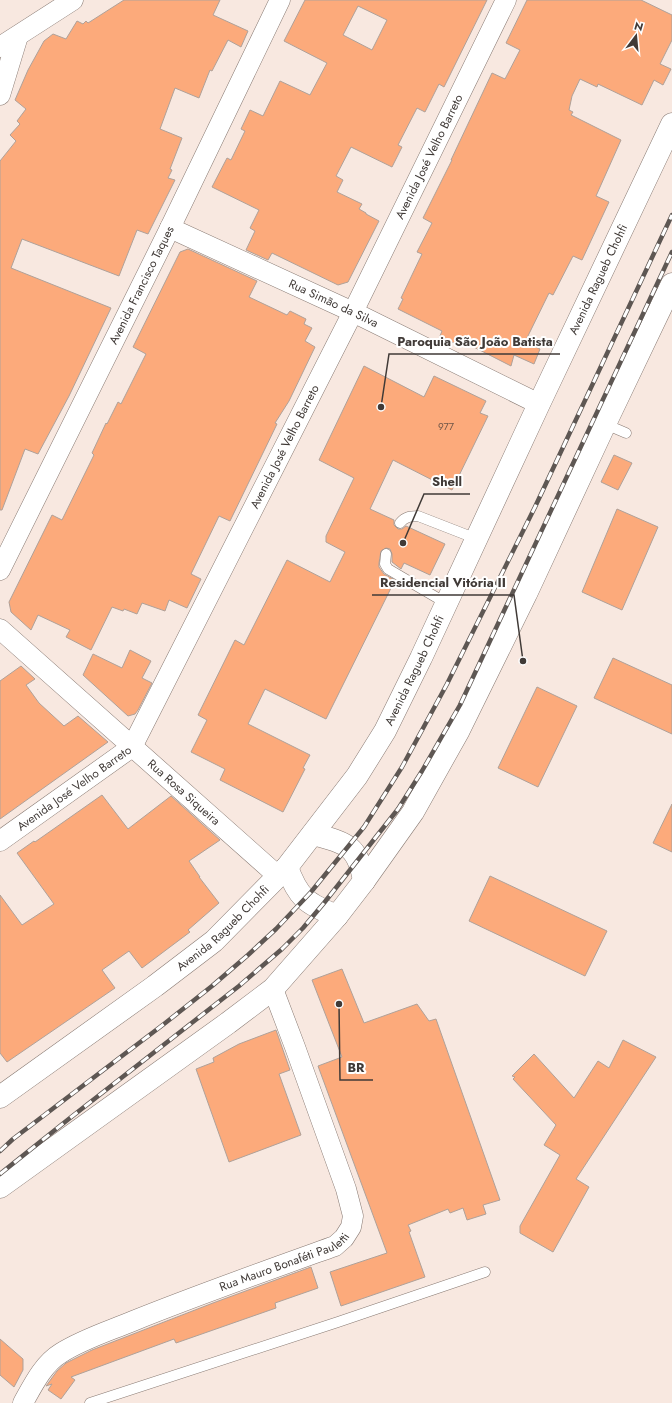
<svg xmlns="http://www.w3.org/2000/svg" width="672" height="1403" font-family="Jost,sans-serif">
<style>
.building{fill:#fcaa7b;stroke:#afa199;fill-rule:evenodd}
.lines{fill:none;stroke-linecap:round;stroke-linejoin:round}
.service-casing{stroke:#887a73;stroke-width:11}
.minor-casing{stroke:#887a73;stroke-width:21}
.trunk-casing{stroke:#887a73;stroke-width:23}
.service{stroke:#fff;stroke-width:10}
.minor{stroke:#fff;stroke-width:20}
.trunk{stroke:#fff;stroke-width:22}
.rail-casing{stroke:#5e5753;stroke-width:4.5}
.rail{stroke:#fff;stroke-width:3;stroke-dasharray:9;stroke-linecap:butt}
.labels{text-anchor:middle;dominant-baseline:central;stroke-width:4;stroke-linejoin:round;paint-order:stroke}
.number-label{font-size:10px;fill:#6f5648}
.street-label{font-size:12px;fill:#403a37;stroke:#fff}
.leader{fill:none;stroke:#403a37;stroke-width:1.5}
.callout-dot{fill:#403a37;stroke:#fff;stroke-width:1.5}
.callout-label{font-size:13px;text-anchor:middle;font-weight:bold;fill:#403a37;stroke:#fff;stroke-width:4;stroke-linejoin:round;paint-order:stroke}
</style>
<rect width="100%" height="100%" fill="#f8e8e0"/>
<path class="building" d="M124 0H220L213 15 248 31 241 47 228 40 212 71 210 70 199 98 175 88 160 129 182 138 170 169 172 170 168 178 175 180 148 234 137 230 119 276 22 239 11 268 111 308 69 396 38 454 25 449 2 510H0V161L16 141 10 135 20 124 17 121 26 109 15 100 28 70 44 41 53 34 66 39 77 21 83 24 86 21 88 23Z
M305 0H487L444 87 439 84 425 112 417 108 398 145 402 147 392 167 351 147 336 176 343 180 337 192 362 204 359 209 366 213V214L379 221 348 282 338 285 272 253 268 260 246 250 255 231 250 228 259 210 212 187 227 158 231 160 245 131 241 129 250 110 263 116 280 81 310 95 327 63 284 41ZM358 6 387 20 372 50 343 35Z
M527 0H641L672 15V40L660 64 671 69 663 85 654 80 642 105 598 84 597 87 580 79 572 96 569 110 573 112 571 115 621 140 596 196 609 202 582 260 573 256 553 295 549 293 525 342 540 349 534 364 514 355 511 366 462 341 459 346 452 342 440 336 442 331 398 309 403 299 401 298 422 254 417 252 432 223 423 218 452 160H451L492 73 505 79 520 50 506 43Z
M188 249 257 281 249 297 287 315 290 311 306 319 304 324 312 328 305 341 315 347 289 401 275 423 277 424 230 521 219 516 191 574 201 579 187 608 169 600 165 611 142 603 137 614 124 609 123 611 112 607 91 650 66 637 70 630 38 615 31 630 11 612 9 602 52 515 62 520 94 455 92 453 106 423 107 424 118 402 121 404 146 354 133 347 180 252Z
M364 366 424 397 434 376 486 401 480 413 488 416 452 490 393 460 370 509 394 520V525L398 529H402L406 526 445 544 430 575 404 563 401 569 392 562V554L390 549 386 548 381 551 379 563V567L384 574 395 580 326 719 265 689 248 724 310 755 303 768 305 769 283 812 220 780 225 769 191 752 207 720 198 715 235 640 244 645 287 560 330 582 345 552 326 542V536L354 478 319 460Z
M614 455 632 463 618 490 601 482Z
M617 509 658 527 622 610 582 592Z
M130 650 151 661 142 678 152 683 138 710 135 714 128 716 83 675 93 654 122 668Z
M613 658 672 685V734L594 698Z
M21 666 35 679 26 685 39 703 64 726 78 716 108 742 0 819V681Z
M537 687 577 706 538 787 498 768Z
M102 795 128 829 171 796 220 840 189 861 200 877H199L219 903 188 930 190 932 142 968 129 951 102 970 115 988 7 1062 0 1053V895L22 925 54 904 17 853 34 841 35 842Z
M672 804V852L653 843Z
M490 876 607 931 585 976 469 921Z
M342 969 364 1023 417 1004 429 1021 436 1019 500 1200 483 1205 486 1214 467 1220 463 1208 450 1213 448 1209 408 1225 411 1231 409 1232 425 1277 341 1306 330 1272 387 1253 318 1066 342 1057 312 980Z
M276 1030 290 1070 279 1074 301 1135 229 1162 196 1069 214 1062 213 1058 239 1044Z
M623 1040 656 1057 576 1179 589 1187 553 1252 520 1233V1226L560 1155 544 1145 556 1125 513 1079 515 1077 512 1076 534 1054 574 1098 598 1061 609 1068Z
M311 1267 318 1288 275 1303 276 1308 176 1343 174 1339 71 1377 75 1380 61 1399 48 1390 52 1384 46 1386 57 1371 66 1363 92 1350 213 1303Z
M0 1339 23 1359V1370L14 1387 0 1375Z"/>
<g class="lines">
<g class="service-casing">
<path id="service" d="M605 424 626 433
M400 523C405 517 410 516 418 516L477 539
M386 554 385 564 388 569 446 603
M90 1403 338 1322 485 1272"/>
</g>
<g class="minor-casing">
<g id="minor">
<path d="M0 47 73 0"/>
<path d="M0 95 18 36"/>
<path id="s1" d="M170 228 353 312 539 404"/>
<path id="s2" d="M0 570 170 228 280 0"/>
<path id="s3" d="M0 629 278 876"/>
<path id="s4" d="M0 841 132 747 353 312 506 0"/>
<path id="s5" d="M23 1403C33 1385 43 1364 61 1353 83 1339 109 1331 133 1321 200 1294 268 1270 335 1246L344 1238 351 1227 353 1216 346 1189 295 1047 273 989"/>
</g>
</g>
<g class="trunk-casing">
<g id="trunk">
<path d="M313 834C346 843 358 845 364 881"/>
<path d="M287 867C298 898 307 904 337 916"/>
<path id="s6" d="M0 1097 155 986 214 941 287 867 357 776 385 731 421 658 539 404 672 124"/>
<path d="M0 1187 228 1023 273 989 337 916 364 881 413 812 459 730 526 594 605 424 672 284"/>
</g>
</g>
<use href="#service" class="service"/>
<use href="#minor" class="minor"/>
<use href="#trunk" class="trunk"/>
<g class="rail-casing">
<path id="rail" d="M0 1151 13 1139 93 1078 164 1024 212 986 248 955 276 929 311 892 364 827 402 767 447 684 535 507 672 215
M0 1174 70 1118 239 986 282 949 303 928 324 903 398 809 422 771 460 705 672 252"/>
</g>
<use href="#rail" class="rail"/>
</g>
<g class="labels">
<g class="number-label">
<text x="446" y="426">977</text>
</g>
<g class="street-label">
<text stroke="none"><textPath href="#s4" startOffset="823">Avenida José Velho Barreto</textPath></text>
<text stroke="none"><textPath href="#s6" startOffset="1036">Avenida Ragueb Chohfi</textPath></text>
<text stroke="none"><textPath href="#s2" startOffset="318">Avenida Francisco Taques</textPath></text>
<text stroke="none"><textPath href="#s1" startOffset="180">Rua Simão da Silva</textPath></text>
<text stroke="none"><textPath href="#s4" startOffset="499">Avenida José Velho Barreto</textPath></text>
<text stroke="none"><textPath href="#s6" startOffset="604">Avenida Ragueb Chohfi</textPath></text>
<text stroke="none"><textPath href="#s4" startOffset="91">Avenida José Velho Barreto</textPath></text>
<text stroke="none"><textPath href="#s3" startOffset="246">Rua Rosa Siqueira</textPath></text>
<text stroke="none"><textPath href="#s6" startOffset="280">Avenida Ragueb Chohfi</textPath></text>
<text stroke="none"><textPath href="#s5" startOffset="305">Rua Mauro Bonaféti Pauletti</textPath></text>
</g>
</g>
<path class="leader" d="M381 407L389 354H560M403 543L424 494H470M523 661L514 595H372M339 1004L340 1080H373"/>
<g class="callout-dot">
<circle cx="381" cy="407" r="4"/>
<circle cx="403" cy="543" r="4"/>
<circle cx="523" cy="661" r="4"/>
<circle cx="339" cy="1004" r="4"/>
</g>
<g class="callout-label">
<text x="475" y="346">Paroquia São João Batista</text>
<text x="447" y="486">Shell</text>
<text x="443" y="587">Residencial Vitória II</text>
<text x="356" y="1072">BR</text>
</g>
<g transform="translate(636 36) rotate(16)" stroke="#ffffff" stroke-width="3" paint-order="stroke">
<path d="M0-3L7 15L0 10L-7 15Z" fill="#403a37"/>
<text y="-6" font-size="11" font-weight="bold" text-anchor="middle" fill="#403a37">N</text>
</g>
</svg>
